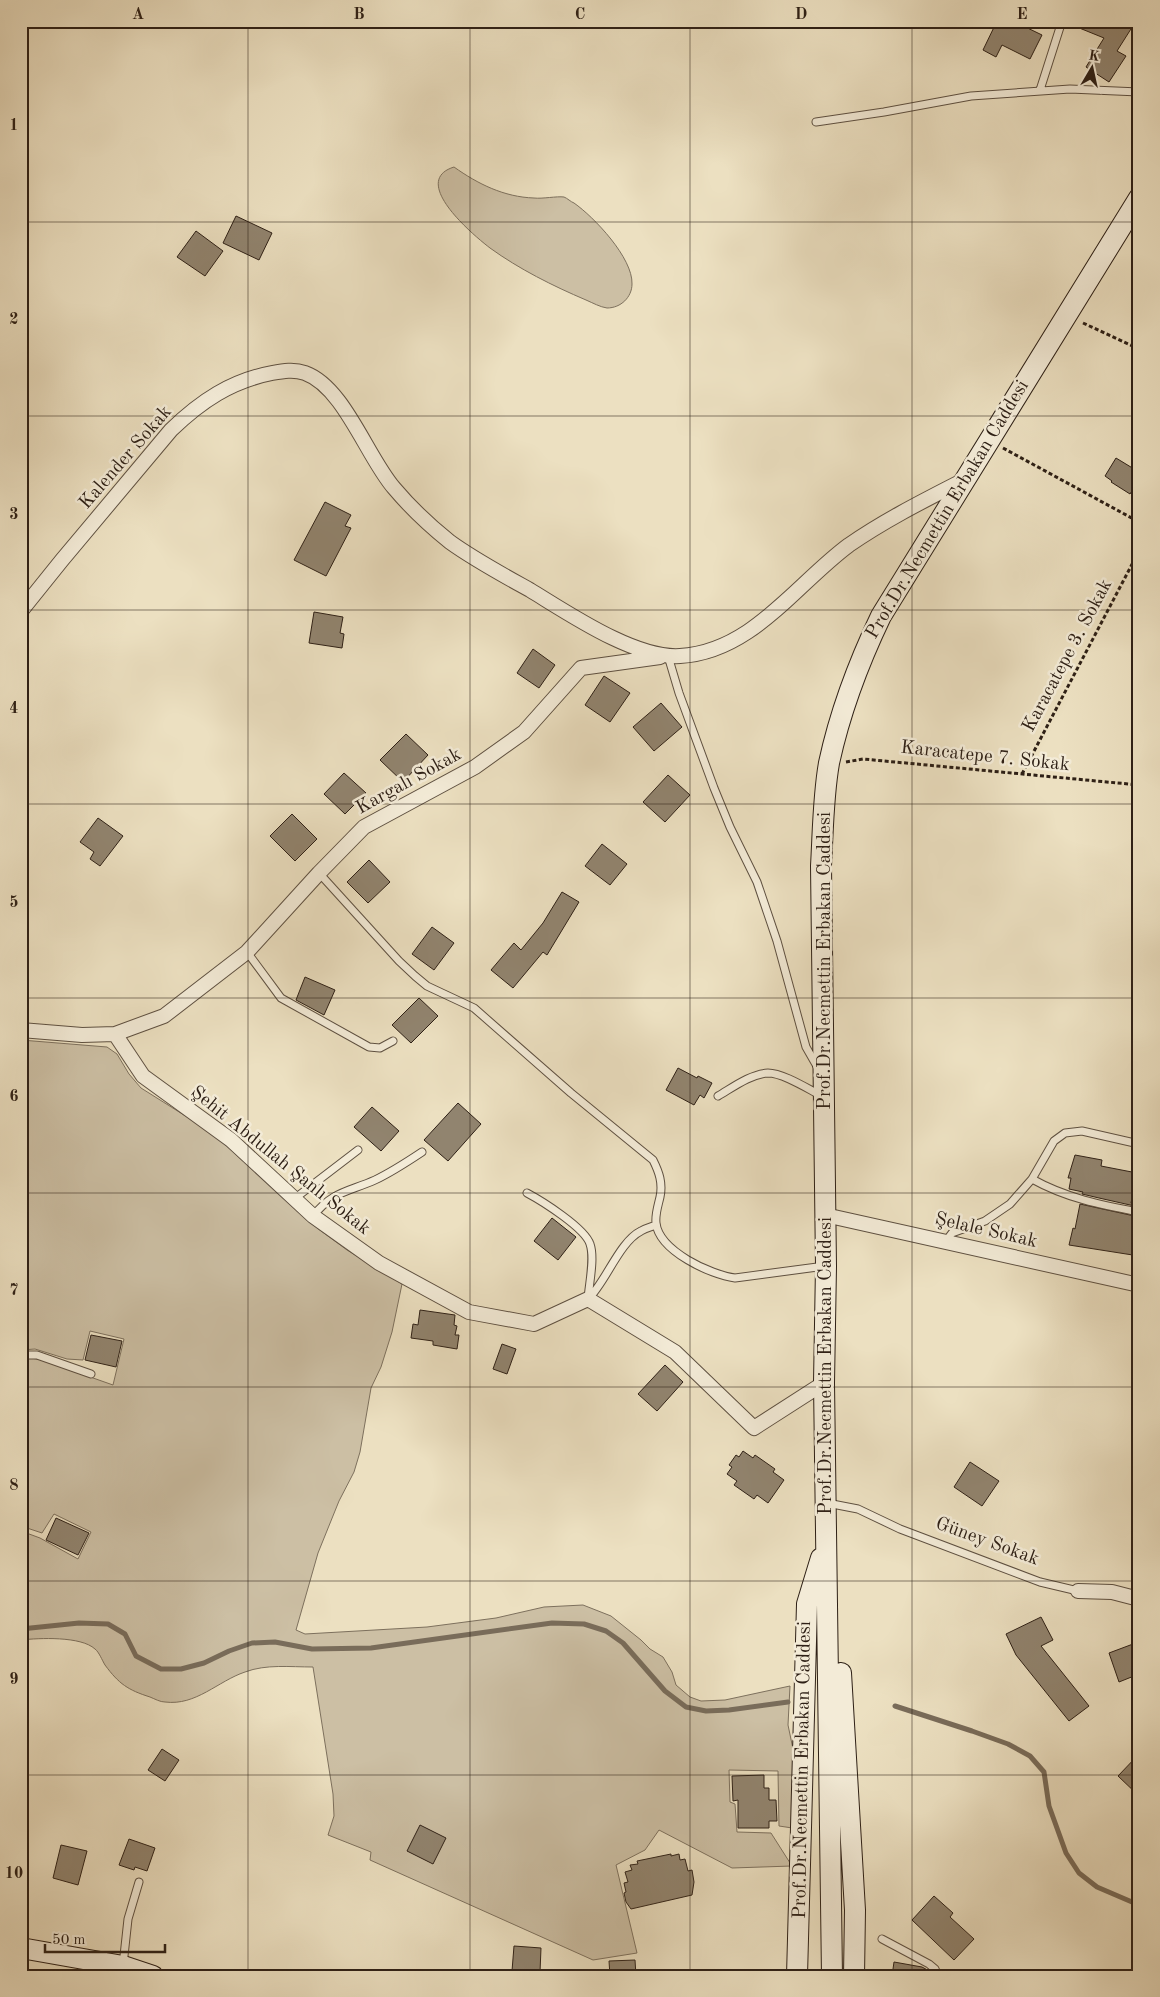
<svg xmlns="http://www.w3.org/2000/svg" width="1160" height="1997" font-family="'Old Standard TT',serif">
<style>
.green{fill:#ccbfa4;stroke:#7d705d}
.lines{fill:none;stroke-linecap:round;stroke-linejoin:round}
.stream{stroke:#796c5a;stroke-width:5}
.building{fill:#91846f;stroke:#2e2016}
.lane-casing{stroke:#5e5041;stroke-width:9}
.street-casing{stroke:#5e5041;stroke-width:16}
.secondary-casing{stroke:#2e2016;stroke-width:22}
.path{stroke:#2e2016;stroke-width:3;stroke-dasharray:4 2.5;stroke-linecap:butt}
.lane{stroke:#f3ebd7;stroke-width:7}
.street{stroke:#f3ebd7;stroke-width:14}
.secondary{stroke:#f3ebd7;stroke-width:20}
.grid{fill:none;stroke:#2e2016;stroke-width:1;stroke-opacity:0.55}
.labels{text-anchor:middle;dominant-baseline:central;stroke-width:5;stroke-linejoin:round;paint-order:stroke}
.street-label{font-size:19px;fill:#2e2016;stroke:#f3ebd7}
.neatline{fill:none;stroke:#2e2016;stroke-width:2}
.grid-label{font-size:16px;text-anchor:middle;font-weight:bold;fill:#2e2016}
</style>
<rect width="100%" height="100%" fill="#ece0c1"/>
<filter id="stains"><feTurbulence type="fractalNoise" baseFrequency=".004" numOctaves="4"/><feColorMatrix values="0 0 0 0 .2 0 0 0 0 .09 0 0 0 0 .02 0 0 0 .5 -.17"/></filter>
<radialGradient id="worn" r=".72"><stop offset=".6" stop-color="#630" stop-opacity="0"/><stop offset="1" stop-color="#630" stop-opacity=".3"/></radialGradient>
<path class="green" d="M454 167C478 184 504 197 534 198 542 199 557 196 564 197 567 198 571 202 574 203 594 217 633 258 632 284 632 297 621 308 607 308 600 307 593 303 586 300 553 286 519 269 490 248 473 235 409 181 454 167Z
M21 1040 107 1047 117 1054 129 1074 141 1088 211 1132 317 1228 347 1250 402 1284 392 1332 381 1367 371 1388 360 1452 354 1472 339 1501 318 1553 296 1630 305 1634 427 1627 496 1618 544 1607 583 1605 611 1616 641 1640 650 1649 663 1657 672 1672 676 1685 690 1697 701 1701 725 1700 790 1686 788 1725 798 1773 799 1829 779 1826 778 1771 729 1770 730 1802 735 1804 737 1832 771 1833 792 1866 732 1868 659 1830 645 1850 616 1865 637 1953 593 1960 370 1860 371 1852 328 1835 334 1816 333 1794 313 1667C290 1667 266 1664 245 1672 218 1681 196 1706 165 1702 160 1702 155 1699 150 1697 128 1690 119 1684 105 1665 102 1660 99 1652 95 1649 81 1636 39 1638 21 1640V1531L40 1538 78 1559 91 1532 54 1514 42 1533 21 1526V1359L31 1358 42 1360 113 1385 124 1339 90 1331 83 1360 67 1359 35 1349 21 1350Z"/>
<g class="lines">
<path class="stream" d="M21 1629 79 1623 108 1624 125 1634 136 1656 161 1669H181L204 1663 229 1651 252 1643 275 1642 312 1649 371 1648 552 1623 584 1624 606 1631 623 1643 665 1691 686 1707 706 1711 729 1710 788 1702
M895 1706 972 1731 1008 1744 1030 1756 1044 1772 1049 1806 1066 1853 1079 1873 1097 1887 1139 1905"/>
</g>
<path class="building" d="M997 21H1013L1042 35 1030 59 1002 45 996 57 983 50Z
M1067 21H1136L1117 51 1126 56 1109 82 1086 67 1104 38 1067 23Z
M236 216 272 233 259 260 223 243Z
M196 231 223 251 205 276 177 257Z
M1116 458 1139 472V480L1130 494 1111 482 1112 481 1105 476Z
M325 502 351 515 345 526 351 528 326 576 294 560Z
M314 612 343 617 340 633 344 634 342 648 309 643Z
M533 649 555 665 539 688 517 673Z
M604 676 630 693 610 722 585 705Z
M661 703 682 727 654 751 633 727Z
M406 734 428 755 403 782 380 760Z
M344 773 366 793 345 814 324 794Z
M668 775 690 795 665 822 643 802Z
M292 814 317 839 295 861 270 836Z
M98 818 123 836 100 866 90 859 94 852 80 842Z
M602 844 627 864 610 885 585 866Z
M369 860 390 882 368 903 347 882Z
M562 892 579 902 547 955 543 952 513 988 491 970 514 943 521 950 543 923Z
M432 927 454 943 434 970 412 954Z
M305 977 335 990 324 1015 296 1000Z
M419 998 438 1016 411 1043 392 1025Z
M678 1068 697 1078 698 1076 712 1083 704 1098 700 1095 694 1105 666 1090Z
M458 1103 481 1124 448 1161 424 1140Z
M372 1107 399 1131 381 1151 354 1127Z
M1075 1155 1102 1160 1101 1166 1137 1173 1131 1203 1139 1204V1207L1099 1198 1082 1194 1083 1192 1069 1189 1071 1178H1068Z
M1080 1204 1139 1217V1256L1069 1245 1073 1228 1075 1229Z
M552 1218 576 1237 558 1260 534 1241Z
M420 1310 455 1315 454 1325 457 1326 455 1335H459L457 1349 433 1345V1341L411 1338 413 1324 418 1325Z
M91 1335 122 1341 116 1367 85 1360Z
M502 1344 516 1349 507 1374 493 1369Z
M665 1365 683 1382 657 1411 638 1394Z
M743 1451 753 1458 755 1455 775 1469 773 1472 784 1480 768 1503 757 1495 754 1499 734 1485 737 1481 727 1474 732 1467 729 1465 736 1455 739 1457Z
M970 1462 999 1481 982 1506 954 1487Z
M56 1518 89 1533 78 1555 46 1540Z
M1041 1617 1053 1640 1041 1646 1089 1706 1069 1721 1016 1655 1006 1634Z
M1133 1644 1139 1660V1674L1119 1682 1109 1653Z
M162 1749 179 1760 165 1781 148 1770Z
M1139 1754V1796L1118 1776Z
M764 1775V1788H769V1800H776L777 1821H769V1828H738V1800L733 1801 732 1776Z
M420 1825 446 1838 433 1864 407 1851Z
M129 1839 155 1848 147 1871 135 1867 134 1870 119 1865Z
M61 1845 87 1851 78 1885 53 1878Z
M671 1854V1856L679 1854 680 1860 685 1859 688 1871 692 1870 694 1882 692 1895 631 1909 626 1902 624 1893 626 1892 624 1883 628 1882 625 1872 632 1870 630 1865 638 1864 637 1861Z
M934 1896 953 1913 950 1917 974 1939 954 1960 912 1920Z
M514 1946 541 1948 540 1972 512 1971Z
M635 1960 636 1976H610L609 1961Z
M894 1962 922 1967 931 1972 932 1976H892Z"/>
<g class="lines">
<g class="lane-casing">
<path id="lane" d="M1040 90 1062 21
M816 122 884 112 971 96 1070 89 1139 92
M668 656 679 693 714 788 730 827 757 882 777 941 806 1047 818 1068
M319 873 399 961 415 976 427 986 474 1008 571 1093 653 1160C659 1172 663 1183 660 1197 658 1206 655 1214 656 1223 659 1251 711 1275 735 1278L825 1266
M247 952 281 998 369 1047 380 1048 393 1041
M718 1096C732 1088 750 1074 768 1073 783 1073 808 1089 822 1096
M1032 1179C1066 1198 1101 1205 1139 1212
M527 1193C542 1201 585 1228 590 1244 595 1258 589 1284 588 1299
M294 1199 358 1150
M313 1216C333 1191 348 1192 375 1180 392 1172 407 1162 422 1152
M946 1241 952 1233 985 1221 1010 1204 1032 1179 1054 1141 1065 1133 1082 1131 1139 1144
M588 1299C606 1282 619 1242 641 1231 646 1228 651 1227 656 1225
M21 1355H37L91 1374
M827 1503 858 1509 900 1529 1040 1582 1078 1591
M882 1939 929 1964 935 1969 938 1976
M123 1965 128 1919 139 1882"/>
</g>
<g class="street-casing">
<path id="street" d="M21 611 62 560 171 430C201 401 231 381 272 373 283 371 294 369 305 373 344 387 367 457 394 488 410 507 430 526 450 542 475 560 503 575 530 590 568 613 635 659 680 656 752 652 796 584 849 545 885 520 925 500 964 480
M21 1030 82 1035 115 1034 143 1076 231 1140 313 1216 379 1263 469 1312 534 1324 588 1299 675 1352 754 1428 824 1383
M115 1034 164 1016 247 952 319 873 364 827 475 767 524 732 581 668 660 657
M825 1215 1139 1285
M1078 1591 1112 1592 1139 1599"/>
</g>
<g class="secondary-casing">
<path id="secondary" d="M841 1673 855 1910 854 1976
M21 1948 123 1966 153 1976
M797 1976 807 1604 821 1558
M832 1976 824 1383 826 1266 821 866C823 832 823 797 829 763 840 712 858 664 881 616L1139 198"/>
</g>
<path class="path" d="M1083 323 1139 349
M1003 448 1139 522
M846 762 863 759 1139 785
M1022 774 1139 551"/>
<use href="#lane" class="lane"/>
<use href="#street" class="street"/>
<use href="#secondary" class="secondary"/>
</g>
<path class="grid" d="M248 21V1976M470 21V1976M690 21V1976M912 21V1976M21 222H1139M21 416H1139M21 610H1139M21 804H1139M21 998H1139M21 1193H1139M21 1387H1139M21 1581H1139M21 1775H1139"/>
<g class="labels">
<g class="street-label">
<text transform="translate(126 458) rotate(-49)">Kalender Sokak</text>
<text transform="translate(948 510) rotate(-59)">Prof.Dr.Necmettin Erbakan Caddesi</text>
<text transform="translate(1068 656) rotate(-62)">Karacatepe 3. Sokak</text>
<text transform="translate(985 757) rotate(6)">Karacatepe 7. Sokak</text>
<text transform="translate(409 782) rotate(-29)">Kargalı Sokak</text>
<text transform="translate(825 961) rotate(-90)">Prof.Dr.Necmettin Erbakan Caddesi</text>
<text transform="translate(280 1161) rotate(39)">Şehit Abdullah Şanlı Sokak</text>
<text transform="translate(986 1231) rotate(13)">Şelale Sokak</text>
<text transform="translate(826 1366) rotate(-90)">Prof.Dr.Necmettin Erbakan Caddesi</text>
<text transform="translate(987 1542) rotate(20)">Güney Sokak</text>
<text transform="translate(803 1770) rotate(-89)">Prof.Dr.Necmettin Erbakan Caddesi</text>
</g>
</g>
<rect width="1160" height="1997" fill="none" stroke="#ece0c1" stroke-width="55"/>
<g transform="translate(1092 68) rotate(9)" stroke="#f3ebd7" stroke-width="4" paint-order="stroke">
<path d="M0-4L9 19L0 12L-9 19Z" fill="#2e2016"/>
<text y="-8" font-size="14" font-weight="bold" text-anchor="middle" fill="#2e2016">K</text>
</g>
<path d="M45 1944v8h120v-8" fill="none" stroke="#2e2016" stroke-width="2.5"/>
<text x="52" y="1944" font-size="15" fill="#2e2016" stroke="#f3ebd7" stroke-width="4" paint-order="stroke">50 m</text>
<rect x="28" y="28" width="1104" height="1942" class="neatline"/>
<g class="grid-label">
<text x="138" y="19">A</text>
<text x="359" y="19">B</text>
<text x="580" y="19">C</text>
<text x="801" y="19">D</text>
<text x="1022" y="19">E</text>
<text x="14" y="130">1</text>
<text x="14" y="324">2</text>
<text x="14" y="519">3</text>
<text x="14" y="713">4</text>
<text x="14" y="907">5</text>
<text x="14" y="1101">6</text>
<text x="14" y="1295">7</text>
<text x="14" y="1490">8</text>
<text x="14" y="1684">9</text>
<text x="14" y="1878">10</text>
</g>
<rect width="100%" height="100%" filter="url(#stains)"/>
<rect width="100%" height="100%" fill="url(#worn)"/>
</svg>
